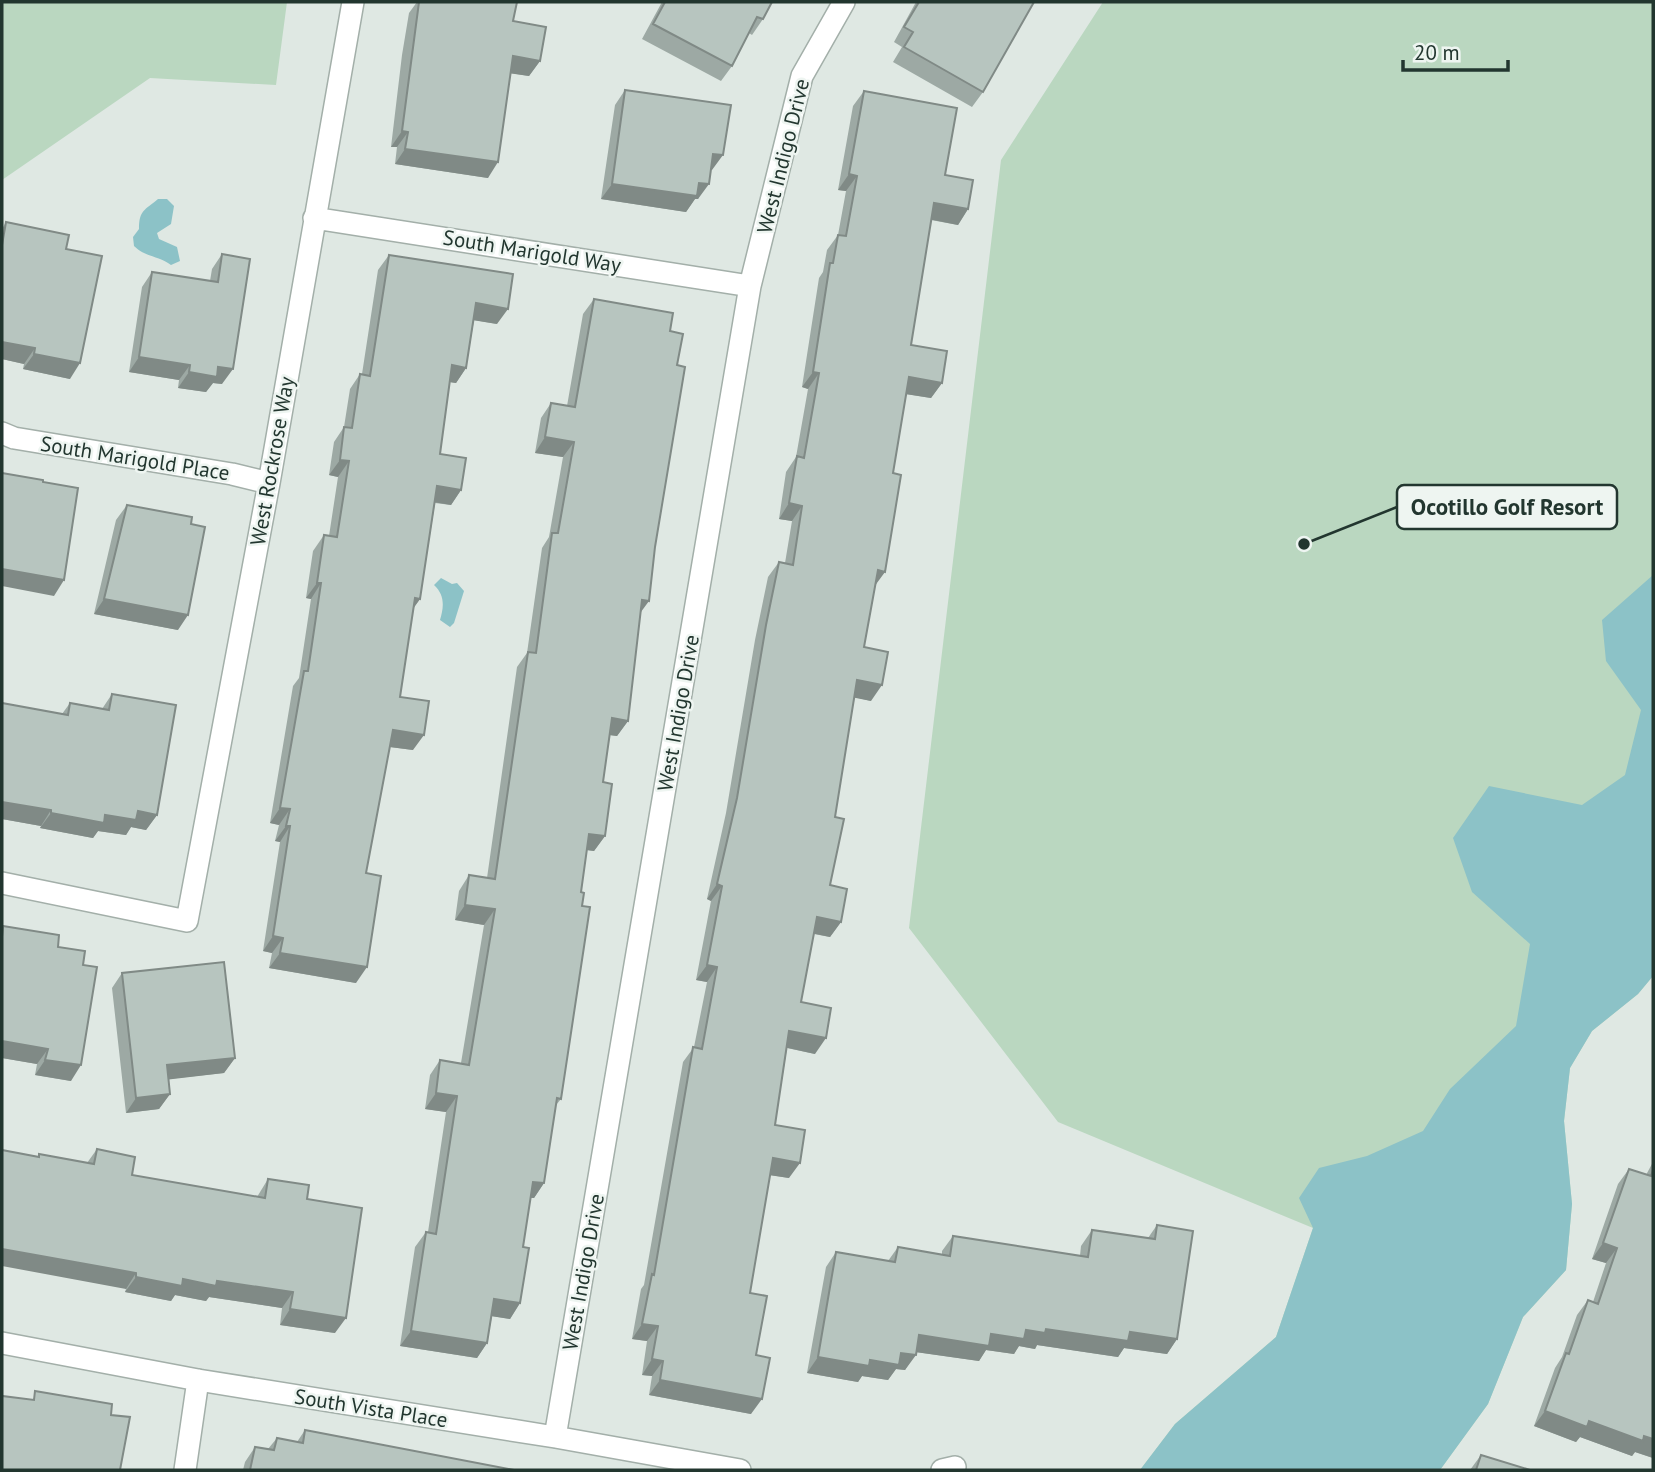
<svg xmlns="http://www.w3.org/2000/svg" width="1655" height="1472" font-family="'PT Sans',sans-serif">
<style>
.green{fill:#bad7c0}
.water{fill:#8cc2c7}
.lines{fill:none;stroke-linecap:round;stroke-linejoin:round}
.minor-casing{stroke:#a3afa9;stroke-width:24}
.minor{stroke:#fff;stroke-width:21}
.wall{fill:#9da9a4}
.shaded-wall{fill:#808a86}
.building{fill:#b7c5bf;stroke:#808a86;stroke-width:2}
.labels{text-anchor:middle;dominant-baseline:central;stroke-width:5;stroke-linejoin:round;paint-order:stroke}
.street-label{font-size:21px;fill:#22362f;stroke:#eef5f1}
.leader{fill:none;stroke:#22362f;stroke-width:2.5}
.callout-dot{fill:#22362f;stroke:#eef5f1;stroke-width:2.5}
.callout{fill:#eef5f1;stroke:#22362f;stroke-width:2.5}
.callout-label{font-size:23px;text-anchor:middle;font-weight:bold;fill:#22362f}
</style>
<rect width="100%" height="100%" fill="#dfe8e3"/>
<path class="green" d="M2 2H287L276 85 150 78 2 180Z
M1103 2H1653V976L1638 994 1592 1031 1570 1068 1564 1121 1572 1204 1566 1270 1523 1317 1488 1404 1440 1470H1140L1175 1424 1276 1337 1313 1228 1058 1122 909 928 1001 160Z"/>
<path class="water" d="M158 199H167L174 206 171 224 157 233 159 239 177 247 180 261 171 265C159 256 145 257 134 246L133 237 139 229C139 210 145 210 158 199Z
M1653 575V976L1638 994 1592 1031 1570 1068 1564 1121 1572 1204 1566 1270 1523 1317 1488 1404 1440 1470H1140L1175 1424 1276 1337 1313 1228 1299 1198 1319 1168 1367 1156 1423 1131 1450 1089 1516 1026 1530 944 1472 892 1453 838 1489 786 1582 805 1625 775 1641 710 1606 661 1602 620Z
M441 578 452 584 457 583 464 591 454 623 450 627 440 620C444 607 445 595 434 585Z"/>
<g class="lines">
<g class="minor-casing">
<path id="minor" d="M314 218 750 286
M2 433 14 438 232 474 269 483
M2 883 187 921 269 483 353 2
M2 1343 198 1380 555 1437 740 1470
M555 1437 750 286 802 76 844 2
M185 1470 198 1380
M942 1470 955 1467"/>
</g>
<use href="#minor" class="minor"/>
</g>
<path class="wall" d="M417 2H517L513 21 540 61 529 76 510 73 488 178 395 164 397 147H391L402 55 409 13Z
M662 2H772L763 19 752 35 749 33 732 66 721 81 642 39Z
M916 2H1034L983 92 972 107 893 62 902 47 894 42Z
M625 90 712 170H711L698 199H695L686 212 601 199 615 105Z
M864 91 945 175 968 209 958 225 931 220 911 345 942 383 931 398 906 394 864 647 871 701 854 697 835 817 830 885 841 922 830 937 814 934 801 1002 815 1054 787 1048 775 1125 789 1178 770 1175 750 1293 756 1355 751 1414 649 1395 652 1376 642 1375 647 1341 632 1339 641 1289 644 1285 683 1062 694 1047 707 982 696 980 711 901 707 899 726 813 755 640 768 577 779 562 785 563 792 521 779 519 786 472 796 457 808 389 802 387 819 278 823 272 827 250 838 235 846 191 838 190 853 106Z
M6 222 66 249 70 379 23 369 24 364 2 359V229Z
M222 254V384L213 383 206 392 178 388 179 380 129 372 142 287 152 272 210 281 212 269Z
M389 255 497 324 474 320 466 368 456 383 450 382 440 454 461 490 451 505 435 503 420 599 413 609 400 697 413 750 390 747 366 873 356 983 269 968 272 953 263 951 280 842 275 841 279 825 270 823 293 686 299 678 311 599 306 598 313 551 324 535 329 536 338 477 329 475 334 442 344 427 350 389 360 374H362L378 270Z
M594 299 670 331 677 365 640 614 628 721 617 736 610 735 603 782 605 836 594 851 587 850 581 892 561 1099 556 1105 544 1183 534 1198H530L523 1247 520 1303 510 1319 492 1316 487 1343 477 1358 400 1346 415 1247 426 1232H428L446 1112 425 1109 430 1075 440 1060 461 1063 484 925 455 920 459 891 469 875 487 878 517 667 527 653 542 548 549 537 563 457 535 453 541 418 551 403 567 406 583 314Z
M127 505 178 630 94 614 116 520Z
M112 694 157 815 146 830 131 827 126 835 98 831 93 838 40 828 41 826 2 819V703L62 714 70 703 102 709Z
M3 926 58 947 83 965 71 1081 35 1075 37 1064 2 1058V928Z
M122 973 235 1058 224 1073 168 1079 170 1094 159 1109 126 1113 112 988Z
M97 1149 132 1175 257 1197 268 1179 307 1199 335 1333 280 1325 282 1308 209 1297 206 1301 175 1295 171 1301 125 1292 126 1289 37 1157 39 1154 87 1163Z
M1653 1162V1458L1635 1452 1632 1456 1580 1437 1576 1442 1534 1426 1555 1368 1562 1357 1577 1315 1588 1300 1593 1302 1606 1263 1592 1259 1618 1184 1629 1169 1646 1175Z
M1157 1225 1177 1339 1167 1354 1124 1348 1118 1357 1037 1345 1035 1349 1019 1346 1014 1354 986 1350 979 1361 916 1352 905 1370 896 1369 888 1380 862 1376 858 1382 807 1373 826 1267 836 1252 888 1261 898 1247 942 1255V1251L953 1236 1080 1256 1081 1246 1092 1230 1148 1238Z
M305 1430 514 1470H243L245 1462 255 1447 268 1449 277 1438 297 1442Z
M1481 1455 1530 1470H1470Z"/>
<path class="shaded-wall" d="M513 56 540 61 529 76 502 72Z
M402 131 408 132 397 147H391Z
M405 149 498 162 488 178 395 164Z
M713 154 723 155 712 170 703 169Z
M849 174 857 176 846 191 838 190Z
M699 183 709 184 698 199H695L686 212 601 199 612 184Z
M934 203 968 209 958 225 923 218Z
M476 303 508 309 497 324 466 319Z
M2 342 35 348 24 364 2 359Z
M34 354 80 363 70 379 23 369Z
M139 357 190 365 179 380 129 372Z
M452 365 466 368 456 383 442 381Z
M218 367 233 369 222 384 213 383 206 392 178 388 189 372Z
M813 372 819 373 808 389 802 387Z
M909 377 942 383 931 398 899 393Z
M545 437 574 442 563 457 535 453Z
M340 460 349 461 338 477 329 475Z
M437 486 461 490 451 505 427 501Z
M789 503 802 506 792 521 779 519Z
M2 569 64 580 54 596 2 586Z
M878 570 885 572 874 587Z
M317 583H321L311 599 306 598Z
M415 598 420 599 409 614Z
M104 599 188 615 178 630 94 614Z
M642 600 649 601 638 616Z
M857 680 882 685 871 701 846 696Z
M612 718 628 721 617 736 601 734Z
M393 730 424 735 413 750 382 746Z
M2 802 51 810 41 826 2 819Z
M280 808 290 809 279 825 270 823Z
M138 811 157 815 146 830 131 827 126 835 98 831 93 838 40 828 51 813 105 815Z
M286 826H290L280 842 275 841Z
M589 834 605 836 594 851 579 849Z
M717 884 722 886 711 901 707 899Z
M465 905 495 909 484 925 455 920Z
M817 917 841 922 830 937 806 932Z
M273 936 283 938 272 953 263 951Z
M280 953 367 967 356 983 269 968Z
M707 965 717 967 707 982 696 980Z
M789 1031 826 1038 815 1054 779 1046Z
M2 1041 48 1049 37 1064 2 1058Z
M235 1058 224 1073 156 1081 167 1065Z
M45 1060 81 1065 71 1081 35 1075Z
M436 1093 457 1096 446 1112 425 1109Z
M170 1094 159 1109 126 1113 136 1098Z
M773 1158 800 1163 789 1178 762 1174Z
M533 1182 544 1183 534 1198 522 1197Z
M1603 1243 1617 1248 1606 1263 1592 1259Z
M2 1249 136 1273 126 1289 2 1266Z
M136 1277 217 1281 293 1292 282 1308 209 1297 206 1301 175 1295 171 1301 125 1292Z
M494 1299 520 1303 510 1319 484 1315Z
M290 1309 346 1318 335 1333 280 1325Z
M642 1324 658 1326 647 1341 632 1339Z
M1046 1329 1130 1332 1177 1339 1167 1354 1124 1348 1118 1357 1037 1345 1035 1349 1019 1346 1014 1354 986 1350 979 1361 908 1351 919 1335 991 1334 1026 1330Z
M411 1331 487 1343 477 1358 400 1346Z
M901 1353 916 1355 905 1370 896 1369 888 1380 862 1376 858 1382 807 1373 818 1357 870 1360Z
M652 1359 663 1361 652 1376 642 1375Z
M660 1380 762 1399 751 1414 649 1395Z
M1545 1411 1589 1421 1653 1439V1458L1635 1452 1632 1456 1580 1437 1576 1442 1534 1426Z"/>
<path class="building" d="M419 2H517L513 21 546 27 540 61 513 56 498 162 405 149 408 132 402 131Z
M665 2H772L763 19 757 17 732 66 653 24Z
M919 2H1034L983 92 904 47 913 32 904 27Z
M625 90 731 105 723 155 713 154 709 184 699 183 697 196 612 184Z
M864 91 957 108 945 175 973 180 968 209 934 203 911 345 947 351 942 383 909 377 893 473 901 475 885 572 878 570 864 647 888 652 882 685 857 680 835 817 844 819 830 885 847 889 841 922 817 917 801 1002 831 1008 826 1038 789 1031 775 1125 805 1130 800 1163 773 1158 750 1293 767 1296 756 1355 770 1358 762 1399 660 1380 663 1361 652 1359 658 1326 642 1324 652 1274 654 1275 693 1047 702 1049 717 967 707 965 722 886 717 884 737 798 766 625 779 562 793 565 802 506 789 503 797 456 804 458 819 373 813 372 830 263H833L838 235 846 236 857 176 849 174Z
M6 222 69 235 66 249 102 256 80 363 34 354 35 348 2 342V245Z
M222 254 250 259 233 369 218 367 217 377 189 372 190 365 139 357 152 272 218 282Z
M389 255 513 274 508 309 476 303 466 368 452 365 440 454 466 458 461 490 437 486 420 599 415 598 400 697 429 701 424 735 393 730 366 873 381 876 367 967 280 953 283 938 273 936 290 826H286L290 809 280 808 304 671H308L321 583H317L324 535 337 537 349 461 340 460 344 427 352 428 360 374 370 376Z
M594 299 673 313 670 331 683 334 677 365 685 367 655 547 649 601 642 600 628 721 612 718 603 782 612 784 605 836 589 834 581 892 584 893 582 906 590 907 561 1099 557 1098 544 1183 533 1182 523 1247 529 1248 520 1303 494 1299 487 1343 411 1331 426 1232 436 1234 457 1096 436 1093 440 1060 469 1065 495 909 465 905 469 875 495 879 528 652 536 653 552 533H558L574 442 545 437 551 403 575 407Z
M2 473 43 480V482L78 488 64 580 2 569Z
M127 505 192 517 191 524 205 527 188 615 104 599Z
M112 694 176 705 157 815 138 811 136 820 105 815 104 823 51 813V810L2 802V703L68 715 70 703 109 710Z
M3 926 59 935 58 947 85 951 83 965 97 967 81 1065 45 1060 48 1049 2 1041V937Z
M224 962 235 1058 167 1065 170 1094 136 1098 122 973Z
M97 1149 135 1157 132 1175 265 1198 268 1179 309 1185 307 1199 362 1208 346 1318 290 1309 293 1292 217 1281 216 1286 183 1279 182 1286 136 1277V1273L2 1249V1150L39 1157V1154L94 1164Z
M1629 1169 1651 1176 1653 1170V1439L1644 1436 1643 1441 1589 1421 1587 1427 1545 1411 1566 1353 1569 1354 1588 1300 1598 1304 1617 1248 1603 1243Z
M1157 1225 1193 1231 1177 1339 1130 1332 1128 1341 1046 1329 1045 1333 1026 1330 1024 1339 991 1334 989 1346 919 1335 916 1355 901 1353 899 1365 870 1360 869 1366 818 1357 836 1252 895 1262 898 1247 950 1256 953 1236 1088 1257 1092 1230 1155 1239Z
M35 1391 112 1404 111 1415 130 1417 120 1470H2V1396L34 1400Z
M305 1430 514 1470H250L255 1447 274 1450 277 1438 303 1443Z
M1481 1455 1530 1470H1476Z"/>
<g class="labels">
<g class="street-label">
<text transform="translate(783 156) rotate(-76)">West Indigo Drive</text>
<text transform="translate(532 251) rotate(9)">South Marigold Way</text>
<text transform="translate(135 458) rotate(9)">South Marigold Place</text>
<text transform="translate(272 461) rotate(-80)">West Rockrose Way</text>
<text transform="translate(678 713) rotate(-80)">West Indigo Drive</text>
<text transform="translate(583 1272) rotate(-80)">West Indigo Drive</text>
<text transform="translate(371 1408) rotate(9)">South Vista Place</text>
</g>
</g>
<path class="leader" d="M1304 544L1397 507"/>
<circle class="callout-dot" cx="1304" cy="544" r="7"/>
<rect class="callout" x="1397" y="485" width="220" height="44" rx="7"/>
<g class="callout-label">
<text x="1507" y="515">Ocotillo Golf Resort</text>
</g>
<rect width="1655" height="1472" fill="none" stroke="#22362f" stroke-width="7"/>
<path d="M1403 60v10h105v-10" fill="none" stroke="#22362f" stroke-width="3.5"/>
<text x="1414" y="60" font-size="21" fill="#22362f" stroke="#eef5f1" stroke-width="5" paint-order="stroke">20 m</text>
</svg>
